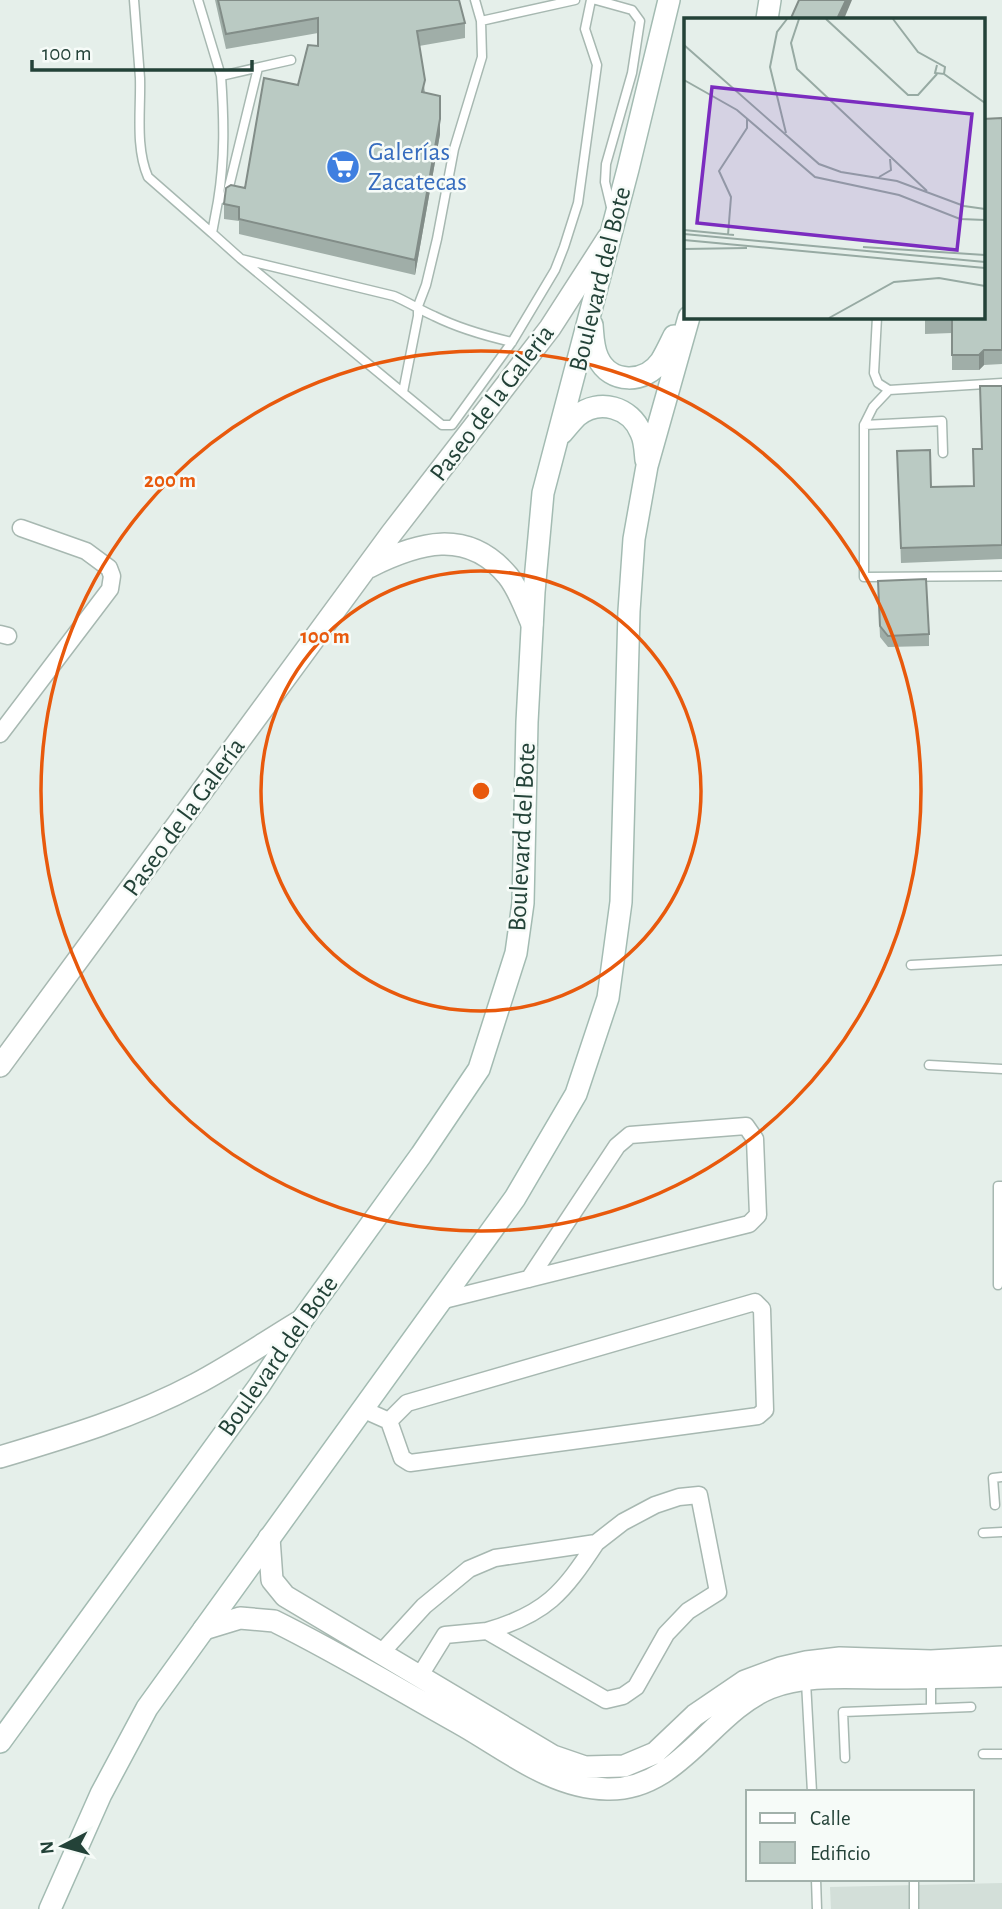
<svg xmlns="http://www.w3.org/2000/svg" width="1002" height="1909" font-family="'Alegreya Sans',sans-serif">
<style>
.built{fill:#d3dfd9}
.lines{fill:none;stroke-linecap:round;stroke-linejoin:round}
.service-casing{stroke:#a7b8b1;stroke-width:11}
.minor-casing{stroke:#a7b8b1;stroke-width:19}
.tertiary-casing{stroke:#a7b8b1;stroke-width:24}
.secondary-casing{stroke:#a3bbb2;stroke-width:24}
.service{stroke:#fff;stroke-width:8}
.minor{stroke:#fff;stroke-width:16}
.tertiary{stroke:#fff;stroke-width:21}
.secondary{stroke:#fff;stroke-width:21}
.wall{fill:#a0aea8}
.shaded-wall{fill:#828d88}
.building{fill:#bacac3;stroke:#828d88;stroke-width:2}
.ring{fill:none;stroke:#e8590c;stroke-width:3.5}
.labels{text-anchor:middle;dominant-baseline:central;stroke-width:5;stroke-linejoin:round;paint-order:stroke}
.shop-label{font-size:26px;fill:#366cbe;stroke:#f6fbf8;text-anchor:start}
.street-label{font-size:26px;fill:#234238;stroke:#f6fbf8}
.inset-road{fill:none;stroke:#97aaa3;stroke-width:2}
.view{fill:#7b2cbf;fill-opacity:0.15;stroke:#7b2cbf;stroke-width:3.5}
.inset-edge{fill:none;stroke:#234238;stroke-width:3.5}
.centre{fill:#e8590c;stroke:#f6fbf8;stroke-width:3.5}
.ring-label{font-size:21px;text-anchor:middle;font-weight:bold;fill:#e8590c;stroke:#f6fbf8;stroke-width:5;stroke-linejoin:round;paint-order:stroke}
</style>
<rect width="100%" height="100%" fill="#e5efea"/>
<path class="built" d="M1002 1883V1909H831L830 1887Z"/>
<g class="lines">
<g class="service-casing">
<path id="service" d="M134 0C136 26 138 52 140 78 141 109 135 147 148 177L212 233
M198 0 221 76 291 60
M596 0 632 10 640 21 632 73 606 164 605 182 611 207
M481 21 575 0
M258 68 227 195 218 201 212 233 241 259 394 296C408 302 420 310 434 316 458 328 486 336 512 342
M218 201C225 158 224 119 221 76
M241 259 442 425H452L512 342 555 270 564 247 578 203 597 65 585 29 591 0
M877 317 874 373 878 383 889 390 1002 383
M889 390 873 407 864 425V577L1002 576
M403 392 418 316V306L426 285 437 239 454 149 482 57 481 21 475 0
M864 425 942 421 943 453
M911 965 1002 960
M929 1065 1002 1069
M998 1285V1186H1002
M995 1505 993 1478 1002 1477
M983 1533 1002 1532
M931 1678V1708
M806 1682 812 1792
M983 1754H1002
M845 1758 843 1712 971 1707
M816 1879 817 1909
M914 1879V1909"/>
</g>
<g class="minor-casing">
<path id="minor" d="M0 634 8 636
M0 734 110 589 112 576 109 568 86 551 21 528
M440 1301 749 1224 758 1215 755 1139 746 1126 630 1135 617 1146 529 1279
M362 1409 389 1421 402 1458 410 1463 758 1416 765 1410 762 1309 755 1302 407 1403 389 1421
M487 1631C546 1614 563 1593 596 1543
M381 1653 424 1606 469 1569 495 1558 596 1543 623 1522 655 1505 679 1497 699 1495 718 1592 688 1611 666 1634 636 1687 623 1696 606 1700 487 1631 445 1635 419 1677"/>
</g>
<g class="tertiary-casing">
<path id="tertiary" d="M369 567C417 543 467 527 508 576 519 590 525 608 532 624
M0 1066 391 534 550 328 608 238
M0 1457C67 1437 134 1417 196 1384 232 1365 267 1341 302 1320
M269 1538 272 1580 285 1596 553 1756 585 1767 624 1766 655 1753 695 1715 745 1681 780 1668 806 1662 840 1658 931 1661 1002 1657
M204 1629 240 1618 274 1621C339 1653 401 1691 464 1726 509 1752 553 1788 607 1789 679 1791 711 1712 770 1688 805 1674 848 1678 885 1678 924 1678 963 1677 1002 1676"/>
</g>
<g class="secondary-casing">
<path id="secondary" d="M767 19 770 0
M592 325C593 336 593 348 598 358 610 384 645 384 661 361 666 353 670 344 674 336
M562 433C567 427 572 421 577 416 599 398 631 407 641 433 645 441 645 451 646 460
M0 1742 259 1386 302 1320 421 1155 479 1069 516 953 523 903 527 722 534 592 543 493 628 169 669 0
M50 1909 101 1794 147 1708 515 1198 576 1094 608 998 621 902 629 611 634 539 647 466 689 317"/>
</g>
<use href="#service" class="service"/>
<use href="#minor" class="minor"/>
<use href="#tertiary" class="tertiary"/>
<use href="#secondary" class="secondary"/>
</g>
<path class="wall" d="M215 0H459L465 23V38L419 46 425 93 440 134 415 275 239 234V221L224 219V204L245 188 318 46V33L226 49Z
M1002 118V364L984 365 979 370H952V333L925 334V317Z
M1002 386V559L901 563 897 451 931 487 974 486 973 449H982Z
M878 593 929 634V646L888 647 880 637Z"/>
<path class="shaded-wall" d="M846 0H852L844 19H837Z
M440 119V134L415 275V260Z
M984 350V365L979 370V355Z"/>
<path class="building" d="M218 0H459L465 23 417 31 425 80 422 92 440 96V119L415 260 239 219V207L224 204 226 188 231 185 245 188 264 78 298 85 308 45 318 46V18L226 34Z
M799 0H846L837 19H794L791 18Z
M1002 118V350H984L979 355H952V318L925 319V317H983V119Z
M980 386H1002V545L901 548 897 451 930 450 931 487 974 486 973 449H982Z
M926 579 929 634 888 636 880 626 878 581Z"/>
<g class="ring">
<circle cx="481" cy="791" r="220"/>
<circle cx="481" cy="791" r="440"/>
</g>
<defs>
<g id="supermarket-disc" transform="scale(1.75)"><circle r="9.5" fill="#3f7fe0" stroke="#f6fbf8"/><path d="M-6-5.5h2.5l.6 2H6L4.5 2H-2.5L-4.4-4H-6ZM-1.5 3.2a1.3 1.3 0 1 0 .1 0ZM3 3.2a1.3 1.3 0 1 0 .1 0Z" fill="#fff"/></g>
</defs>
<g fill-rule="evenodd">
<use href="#supermarket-disc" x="343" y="167"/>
</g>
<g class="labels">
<g class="shop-label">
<text x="368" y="152">Galerías<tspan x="368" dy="30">Zacatecas</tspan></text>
</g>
<g class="street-label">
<text transform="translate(600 279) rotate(-76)">Boulevard del Bote</text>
<text transform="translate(492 403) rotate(-53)">Paseo de la Galeria</text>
<text transform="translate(184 817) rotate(-54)">Paseo de la Galería</text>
<text transform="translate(522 837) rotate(-87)">Boulevard del Bote</text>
<text transform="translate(278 1356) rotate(-55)">Boulevard del Bote</text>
</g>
</g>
<g transform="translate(684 18)">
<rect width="301" height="301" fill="#e5efea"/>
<path class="inset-road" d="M115 1 107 25 113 51 243 173M142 1 224 77H234L253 56M209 1 234 34 261 49 260 56 251 55 253 47M0 27 135 146 157 154 213 163 280 188 301 191M260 56 301 85M0 62 53 92 131 159 215 177 276 201 301 202M102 115 86 49 93 14 103 1M195 159 207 152 206 141M0 212 50 217M0 216 301 244M44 217 47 179 35 153 63 110V100M0 222 301 250M179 229 301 237M0 231 63 230M145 300 210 264 255 260 301 268"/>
<path class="view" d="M28 69 288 96 273 232 13 205Z"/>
<rect width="301" height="301" class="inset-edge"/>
</g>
<circle cx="481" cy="791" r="10" class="centre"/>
<g class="ring-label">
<text x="170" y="487">200 m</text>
<text x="325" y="643">100 m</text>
</g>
<rect x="746" y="1790" width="228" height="91" fill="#f6fbf8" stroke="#a2b1ab" stroke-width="2"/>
<rect x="760" y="1813" width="35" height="10" fill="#ffffff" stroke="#a2b1ab" stroke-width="2"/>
<text x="810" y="1825" font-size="21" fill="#234238">Calle</text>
<rect x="760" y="1842" width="35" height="21" fill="#bacac3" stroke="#a2b1ab" stroke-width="2"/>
<text x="810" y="1860" font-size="21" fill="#234238">Edificio</text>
<g transform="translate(63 1846) rotate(264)" stroke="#f6fbf8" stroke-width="5" paint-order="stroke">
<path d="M0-5L12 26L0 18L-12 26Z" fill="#234238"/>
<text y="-10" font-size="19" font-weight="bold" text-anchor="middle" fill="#234238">N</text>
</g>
<path d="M32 60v10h220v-10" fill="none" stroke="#234238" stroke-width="3.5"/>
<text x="42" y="60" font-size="21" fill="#234238" stroke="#f6fbf8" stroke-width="5" paint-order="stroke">100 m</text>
</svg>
